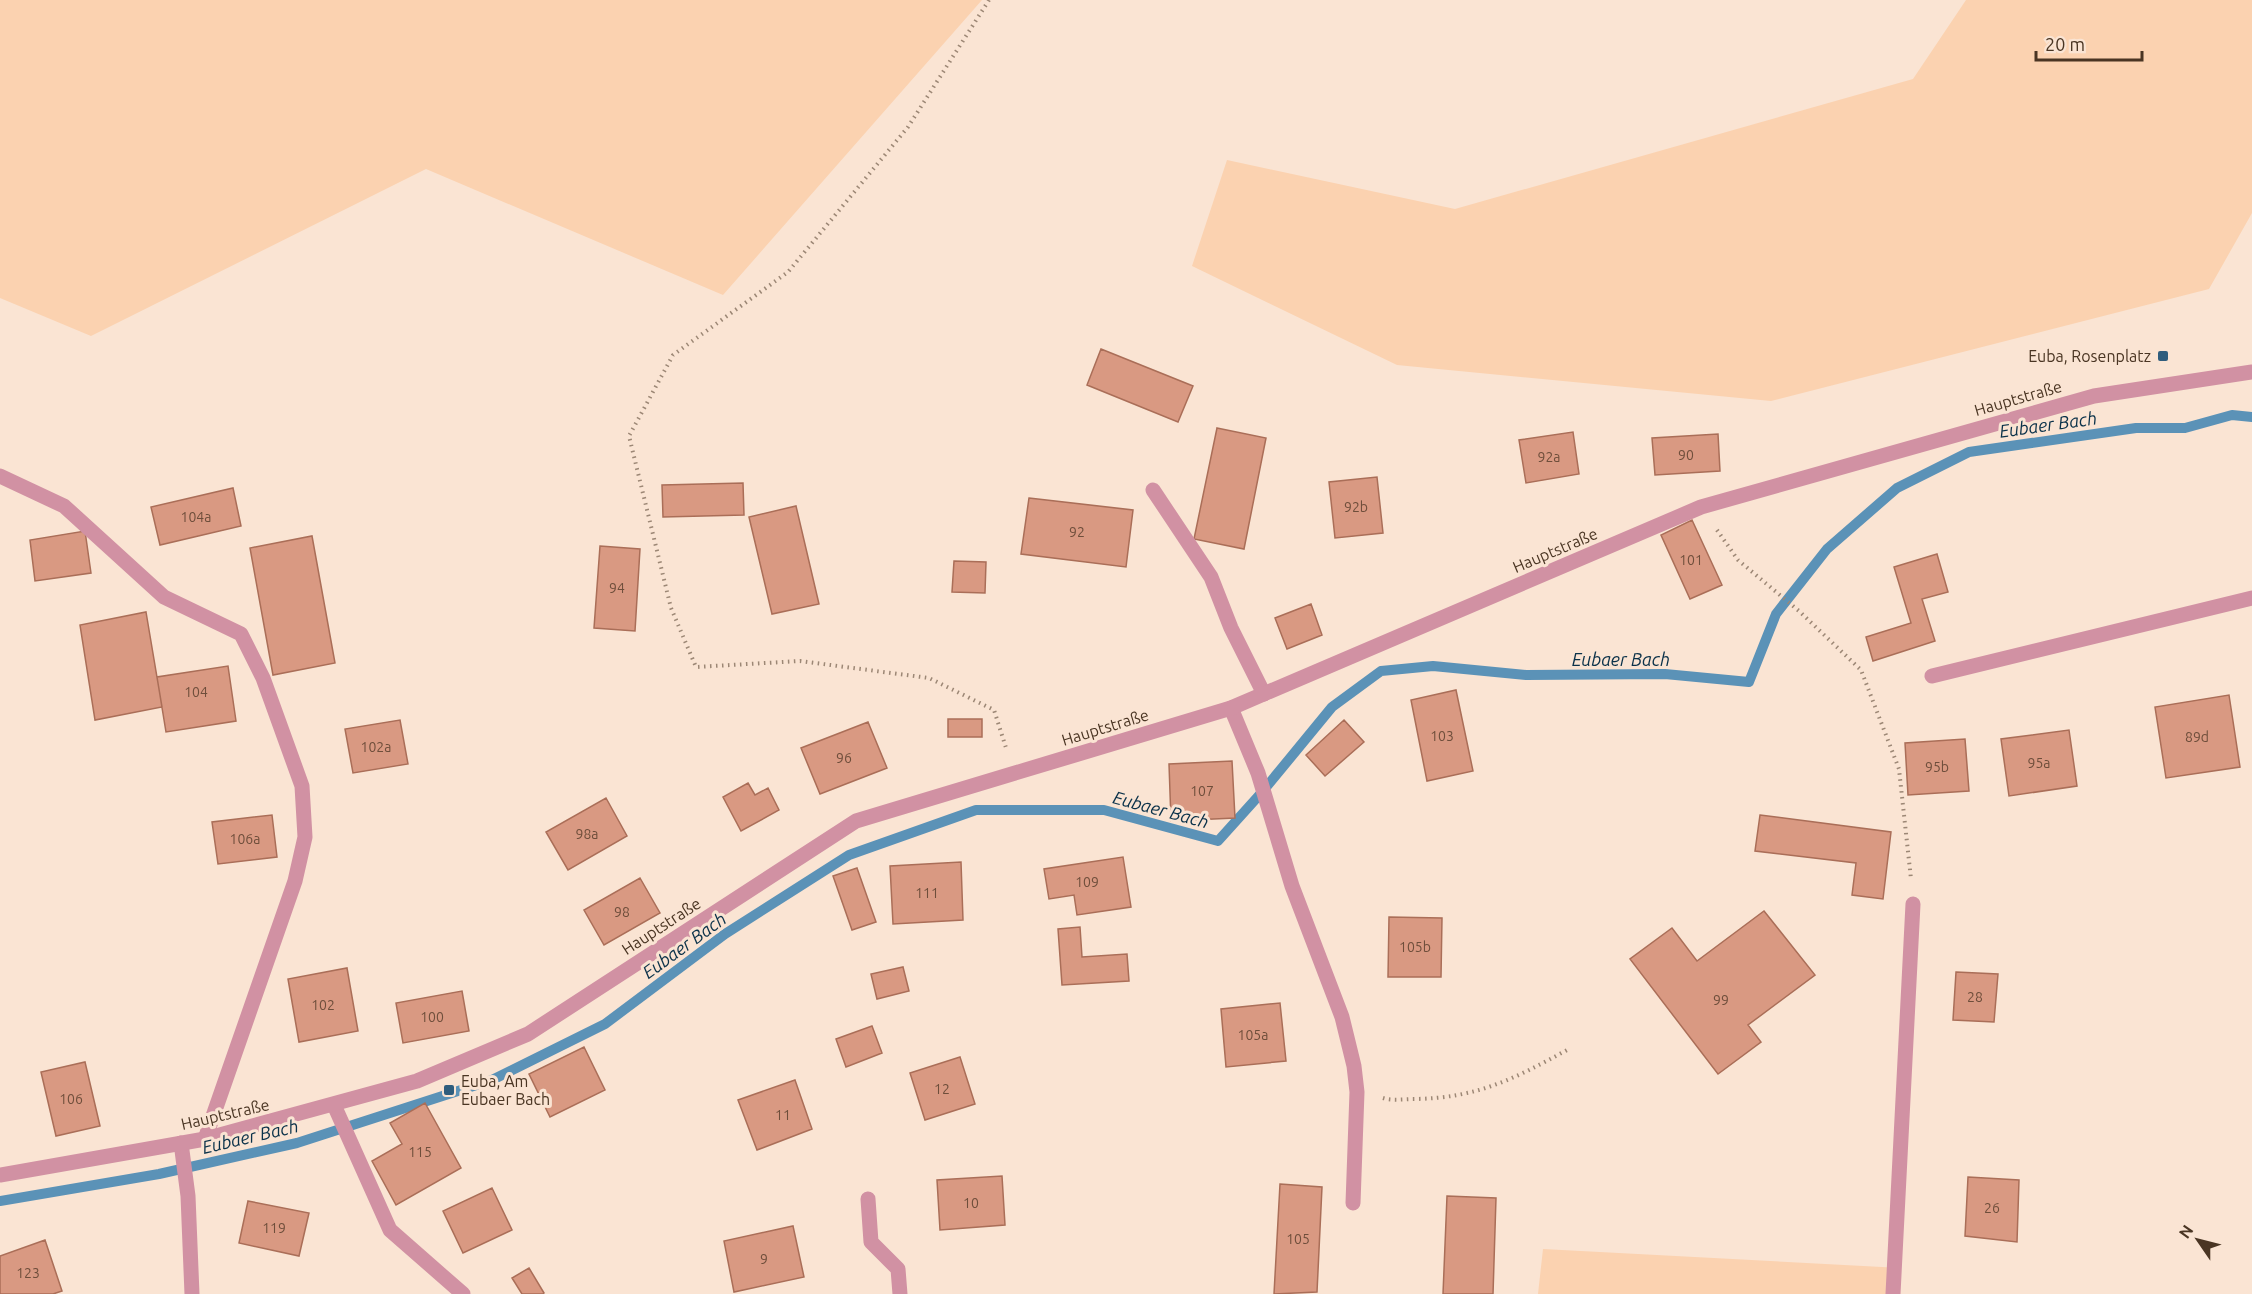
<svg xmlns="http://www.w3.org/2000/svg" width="2252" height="1294" font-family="Ubuntu,sans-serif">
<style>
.green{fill:#fbd2b0}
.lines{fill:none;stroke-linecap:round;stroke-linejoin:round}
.stream{stroke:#5b92b7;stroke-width:10}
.building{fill:#d99982;stroke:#aa6e58;stroke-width:1.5}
.path{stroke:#9c8775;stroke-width:4;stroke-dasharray:1.5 4.5;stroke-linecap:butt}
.service{stroke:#d191a3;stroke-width:15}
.minor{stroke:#d191a3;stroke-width:15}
.tertiary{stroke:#d191a3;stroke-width:15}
.poi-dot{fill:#2f5d7d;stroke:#fae4d3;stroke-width:2}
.labels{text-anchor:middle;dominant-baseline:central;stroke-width:6;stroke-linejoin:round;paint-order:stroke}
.number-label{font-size:14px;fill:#6e4e3b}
.poi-label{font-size:16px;fill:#4a3523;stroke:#fae4d3;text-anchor:end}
.street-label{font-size:16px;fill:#4a3523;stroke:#fae4d3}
.water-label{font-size:18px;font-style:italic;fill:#0a3149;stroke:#fae4d3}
</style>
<rect width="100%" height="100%" fill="#fae4d3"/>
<path class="green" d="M0 0H982L723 295 426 169 91 336 0 298Z
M1966 0H2252V213L2209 289 1771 401 1397 365 1192 266 1227 160 1455 209 1913 79Z
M1543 1249 1901 1268 1899 1294H1538Z"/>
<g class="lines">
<path class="stream" d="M0 1201 159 1174 297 1143 492 1080 605 1024 725 934 849 855 976 810H1104L1218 841 1263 791 1332 707 1381 671 1433 666 1526 675 1665 674 1749 682 1776 614 1827 549 1897 488 1969 452 2136 428H2185L2232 415 2252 417"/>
</g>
<path class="building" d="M1101 349 1193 386 1178 422 1087 385Z
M1217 428 1266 438 1244 549 1194 539Z
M1573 432 1579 474 1526 483 1519 440Z
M1718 434 1720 471 1655 475 1652 438Z
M1377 477 1383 533 1335 538 1329 482Z
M743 483 744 515 663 517 662 485Z
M233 488 241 526 160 545 151 507Z
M1029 498 1133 510 1126 567 1021 554Z
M796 506 819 604 772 614 749 517Z
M1692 520 1722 585 1690 599 1661 535Z
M85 531 91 573 35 581 30 540Z
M312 536 335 663 273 675 250 548Z
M600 546 640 549 635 631 594 628Z
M1937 554 1948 592 1922 599 1935 641 1873 661 1866 637 1911 623 1894 567Z
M954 561 986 562 985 593 952 592Z
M1311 604 1322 635 1287 649 1275 618Z
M146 612 162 707 95 720 80 625Z
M228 666 236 721 166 732 157 677Z
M1456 690 1473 771 1427 781 1411 700Z
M2229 695 2240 767 2166 778 2155 707Z
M948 719H982V737H948Z
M400 720 408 764 353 773 345 729Z
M1344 720 1364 742 1325 776 1306 755Z
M868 722 887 768 820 794 801 748Z
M2069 730 2077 786 2009 796 2001 739Z
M1965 739 1969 791 1908 795 1905 743Z
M1232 761 1235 818 1171 821 1169 764Z
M748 783 755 795 768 788 779 810 741 831 723 797Z
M606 798 627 836 568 870 546 832Z
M272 815 277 857 218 864 212 822Z
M1760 815 1891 832 1883 899 1852 895 1856 863 1755 851Z
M1123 857 1131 907 1077 915 1074 895 1049 899 1044 869Z
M961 862 963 920 893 924 890 866Z
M857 868 876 922 852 930 833 876Z
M640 878 660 913 604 945 584 910Z
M1764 911 1815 975 1748 1025 1761 1042 1718 1074 1630 959 1672 928 1697 961Z
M1389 917 1442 918 1441 977H1388Z
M1080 927 1082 957 1127 954 1129 981 1062 985 1058 929Z
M903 967 909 991 877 999 871 974Z
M347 968 358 1031 299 1042 288 979Z
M1956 972 1998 974 1994 1022 1953 1020Z
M462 991 469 1031 403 1043 396 1003Z
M1280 1003 1286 1061 1226 1067 1221 1009Z
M872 1026 882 1053 846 1067 836 1039Z
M584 1047 605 1090 550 1117 529 1074Z
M960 1057 975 1104 925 1120 910 1073Z
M85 1062 100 1126 56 1136 41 1072Z
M795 1080 812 1129 757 1150 738 1100Z
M425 1103 461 1168 396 1205 372 1161 402 1144 390 1123Z
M1002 1176 1005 1225 940 1230 937 1180Z
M1968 1177 2019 1180 2017 1242 1965 1236Z
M1280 1184 1322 1187 1317 1292 1274 1294Z
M492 1188 512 1230 463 1253 443 1211Z
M1447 1196 1496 1198 1493 1294H1443Z
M248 1201 309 1213 299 1256 239 1243Z
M793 1226 804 1277 734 1292 724 1241Z
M45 1240 62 1291 53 1294H0V1256Z
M529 1268 544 1293 543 1294H522L512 1278Z"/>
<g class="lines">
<path class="path" d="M989 0 908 127 788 272 673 355 629 436 671 608 696 667 800 661 929 678 994 710 1007 751
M1717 530 1738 560 1799 611 1861 670 1899 769 1911 879
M1383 1098C1393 1101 1404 1099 1415 1099 1477 1098 1514 1079 1567 1050"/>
<path class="service" d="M0 476 64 506 164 597 241 634 263 678 302 786 305 837 295 881 205 1139
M1153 490 1211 577 1231 628 1264 694
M1932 676 2252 598
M1231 708 1258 773 1292 886 1342 1017 1354 1066 1357 1092 1353 1203
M334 1105 390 1230 463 1294
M181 1143 188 1196 192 1294
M1893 1294 1913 904"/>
<path class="minor" d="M868 1199 871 1242 898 1269 900 1294"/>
<path class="tertiary" d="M0 1175 205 1139 417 1081 528 1034 856 821 1231 708 1701 507 2094 396 2252 372"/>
</g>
<g class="poi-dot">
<rect x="2157" y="350" width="12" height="12" rx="3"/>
<rect x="443" y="1084" width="12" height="12" rx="3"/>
</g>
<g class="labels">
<g class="number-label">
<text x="1686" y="455">90</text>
<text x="1549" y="457">92a</text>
<text x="1356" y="507">92b</text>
<text x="196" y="517">104a</text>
<text x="1077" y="532">92</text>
<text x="1691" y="560">101</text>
<text x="617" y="588">94</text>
<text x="196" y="692">104</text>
<text x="1442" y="736">103</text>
<text x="2197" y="737">89d</text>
<text x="376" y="747">102a</text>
<text x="844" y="758">96</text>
<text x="2039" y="763">95a</text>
<text x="1937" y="767">95b</text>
<text x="1202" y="791">107</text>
<text x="587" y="834">98a</text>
<text x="245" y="839">106a</text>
<text x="1087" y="882">109</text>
<text x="927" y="893">111</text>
<text x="622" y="912">98</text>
<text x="1415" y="947">105b</text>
<text x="1975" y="997">28</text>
<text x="1721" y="1000">99</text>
<text x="323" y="1005">102</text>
<text x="432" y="1017">100</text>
<text x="1253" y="1035">105a</text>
<text x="942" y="1089">12</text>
<text x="71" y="1099">106</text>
<text x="783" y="1115">11</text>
<text x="420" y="1152">115</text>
<text x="971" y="1203">10</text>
<text x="1992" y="1208">26</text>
<text x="274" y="1228">119</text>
<text x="1298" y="1239">105</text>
<text x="764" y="1259">9</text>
<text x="28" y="1273">123</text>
</g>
<g class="poi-label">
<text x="2151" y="356">Euba, Rosenplatz</text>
<text x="461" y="1081" text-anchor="start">Euba, Am<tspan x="461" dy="18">Eubaer Bach</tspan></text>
</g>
<g class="street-label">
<text transform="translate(2018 398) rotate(-16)">Hauptstraße</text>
<text transform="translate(1555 550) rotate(-23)">Hauptstraße</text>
<text transform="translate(1105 727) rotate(-17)">Hauptstraße</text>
<text transform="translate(661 926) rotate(-33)">Hauptstraße</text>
<text transform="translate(225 1114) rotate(-13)">Hauptstraße</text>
</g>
<g class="water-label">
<text transform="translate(2048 424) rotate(-8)">Eubaer Bach</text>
<text x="1621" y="659">Eubaer Bach</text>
<text transform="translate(1161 809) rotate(15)">Eubaer Bach</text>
<text transform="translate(684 945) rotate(-36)">Eubaer Bach</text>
<text transform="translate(250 1136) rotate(-13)">Eubaer Bach</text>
</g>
</g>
<g transform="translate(2198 1240) rotate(305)" stroke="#fae4d3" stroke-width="4.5" paint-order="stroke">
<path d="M0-4.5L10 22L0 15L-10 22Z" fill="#4a3523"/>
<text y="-9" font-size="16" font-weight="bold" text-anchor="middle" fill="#4a3523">N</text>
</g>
<path d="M2036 51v9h106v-9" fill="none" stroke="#4a3523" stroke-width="3"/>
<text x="2045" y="51" font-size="18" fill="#4a3523" stroke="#fae4d3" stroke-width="4.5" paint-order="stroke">20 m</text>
</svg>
